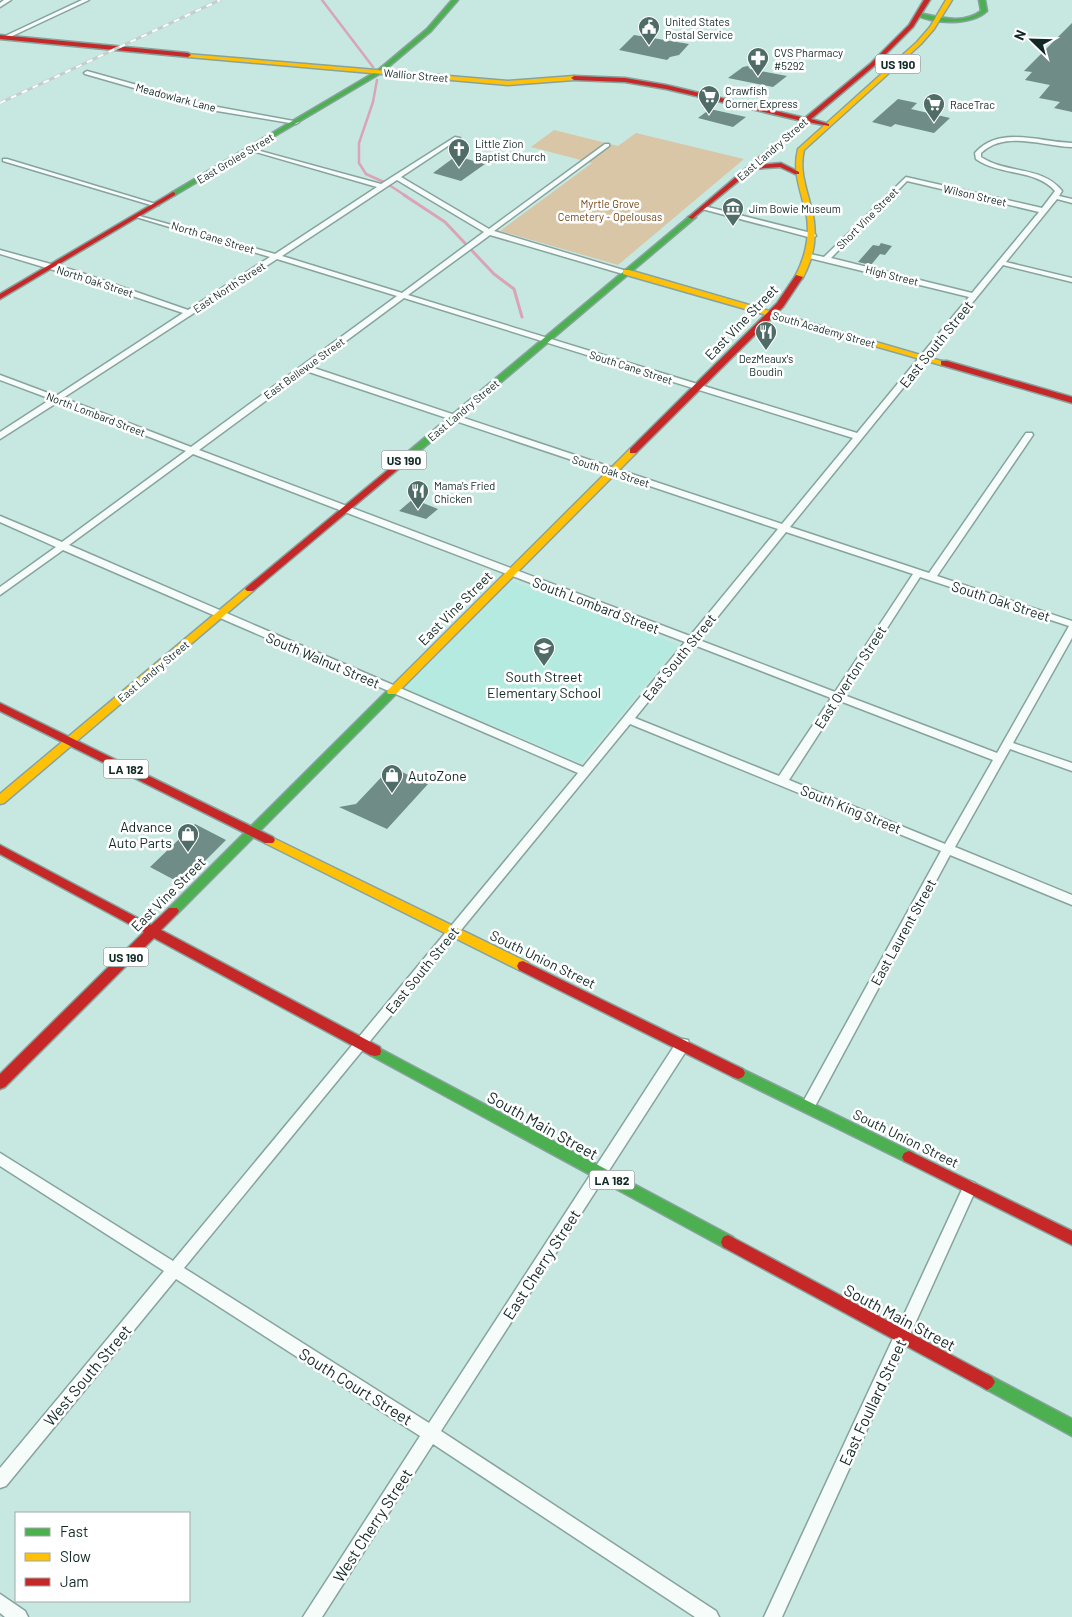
<svg xmlns="http://www.w3.org/2000/svg" width="1072" height="1617" font-family="Barlow,sans-serif">
<style>
.built{fill:#b4eadf}
.green{fill:#d9c6a7}
.lines{fill:none;stroke-linecap:round;stroke-linejoin:round}
.stream-far1{stroke:#daa4b6;stroke-width:2.5}
.stream{stroke:#daa4b6;stroke-width:3}
.building{fill:#6f8c87}
.street-casing{stroke:#88a39e;stroke-width:3}
.fast-casing{stroke:#88a39e;stroke-width:3}
.slow-casing{stroke:#88a39e;stroke-width:3}
.jam-casing{stroke:#88a39e;stroke-width:3}
.street{fill:#f6fcfa;fill-rule:evenodd}
.fast{fill:#4caf50;fill-rule:evenodd}
.slow{fill:#ffc107;fill-rule:evenodd}
.jam{fill:#c62828;fill-rule:evenodd}
.rail-casing{stroke:#c4cecd;stroke-width:3}
.rail{stroke:#fff;stroke-width:2;stroke-dasharray:6;stroke-linecap:butt}
.labels{text-anchor:middle;dominant-baseline:central;stroke-width:5;stroke-linejoin:round;paint-order:stroke}
.far-poi-label{font-size:11px;fill:#112925;stroke:#fff;text-anchor:start}
.far-street-label{font-size:11px;fill:#112925;stroke:#fff}
.far-park-label{font-size:11px;fill:#77481a;stroke:#fff}
.shield{fill:#fff;stroke:#586966;stroke-width:1}
.shield-label{font-size:12px;font-weight:bold;fill:#112925}
.street-label{font-size:14px;fill:#112925;stroke:#fff}
.poi-label{font-size:14px;fill:#112925;stroke:#fff}
.near-street-label{font-size:16px;fill:#112925;stroke:#fff}
</style>
<rect width="100%" height="100%" fill="#c6e8e1"/>
<path class="built" d="M512 581 679 645 581 763 405 688Z"/>
<path class="green" d="M554 130 618 146 636 133 744 159 618 265 500 231 592 163 531 147Z"/>
<g class="lines">
<path class="stream-far1" d="M322 0 373 67
M377 80 373 102 359 143V163L366 174 386 183 406 196"/>
<path class="stream" d="M404 195 445 222 494 274 514 289 522 317"/>
</g>
<path class="building" d="M1072 23V112L1054 108 1060 102 1039 98 1050 85 1025 80 1032 72 1024 71Z
M634 35 689 44 679 55 670 57 667 60 619 50Z
M748 66 750 69 787 76 773 87 728 78 743 67Z
M898 99 917 103 911 109 950 118 934 133 895 124 891 127 872 122Z
M710 109 746 117 733 127 698 118Z
M456 156 485 164 461 181 433 173Z
M881 243 892 246 885 255 880 254 871 265 858 262 873 245 879 246Z
M413 499 438 509 426 519 399 511Z
M391 767 428 784 387 829 339 807 356 804Z
M195 824 226 840 182 884 150 867Z"/>
<g class="lines">
<g class="street-casing">
<path id="street" d="M4 0H11L0 7V3Z
M82 0H89L8 38 3 37Z
M87 71 212 106 299 122 296 124 211 110 85 74 84 73Z
M455 137 460 138 401 177 489 229 605 144H609V146L494 231 630 272 623 274 490 235 408 295 857 433 969 297 805 257V253L824 257 906 177 1042 208 1055 191C1036 169 1000 176 976 159L975 153C999 125 1040 142 1072 143V147C1042 146 1005 130 981 153V157C1006 174 1043 166 1062 191L1059 196 1072 199V203L1057 199 1006 262 1072 278V282L1003 265 790 527 929 573 1026 433H1032L1033 435 937 576 1072 621V638L1013 743 1072 763V771L1010 749 955 847 1072 895V905L950 855 813 1110 808 1112 803 1110 801 1106 803 1102 941 851 630 724 184 1268 429 1423 678 1040 683 1039 688 1040 689 1044 688 1048 441 1431 716 1611 719 1617H695L433 1444 322 1617H303L420 1436 176 1279 6 1486 0 1488V1468L164 1271 0 1166V1153L173 1261 578 773 63 550 0 595V587L56 547 0 522V516L62 542 186 451 58 402 0 439V432L51 399 0 380V375L56 396 183 313 70 275 0 254V250L76 271 188 310 270 257 136 217V215L275 254 377 187 249 150V148L381 184ZM397 180 484 232 402 293 282 256ZM907 181 1039 212 972 293 831 258ZM277 259 397 296 191 447 63 398ZM404 298 853 438 782 524 311 367ZM306 371 778 529 690 636 199 450ZM193 454 685 642 583 767 69 545ZM786 532 913 574 835 692 699 640ZM920 577 1069 626 997 753 844 695ZM694 645 831 698 779 776 635 718ZM840 701 993 760 945 844 789 780Z
M3 159H7L159 205 154 206 3 161Z
M704 206 815 234 816 236 812 238 702 209V207Z
M970 1181 975 1183 977 1187 782 1617H764L965 1183Z
M0 1594 25 1611 28 1617H5L0 1613Z"/>
</g>
<g class="fast-casing">
<path id="fast" d="M452 0H458L431 31 381 73 175 195H171V193L377 71 427 29Z
M979 0H985L987 11C971 26 934 24 916 15L919 13C939 17 963 25 981 11Z
M690 216 696 217 409 460H403V456Z
M392 688 396 690 397 692 396 694 177 914H169L167 911 169 908 388 690Z
M375 1046 733 1237 735 1242 733 1247 728 1249 723 1247 370 1055 369 1051 370 1047Z
M738 1067 914 1153 916 1157 914 1161 909 1163 904 1161 733 1077 731 1073 733 1069Z
M987 1374 1072 1419V1436L982 1387 979 1382 982 1377Z"/>
</g>
<g class="slow-casing">
<path id="slow" d="M946 0H952L934 29 921 44 804 150C799 170 806 187 811 207 818 232 815 256 802 279H796L795 277C805 258 810 238 807 217 802 193 792 174 798 149L917 42 930 27Z
M186 54 508 81 574 76 577 78 574 80 508 85 188 57 186 56Z
M623 270H629L948 363 941 365 623 274Z
M633 448 637 451 636 453 396 694H388L387 692 388 690 630 449Z
M250 586 255 589 253 591 4 803 0 804V794L247 587Z
M269 836 527 962 529 966 527 970 523 971 519 970 265 843 263 840 265 837Z"/>
</g>
<g class="jam-casing">
<path id="jam" d="M924 0H930L913 27 874 66 811 119 829 124V126L808 122 758 165 781 163 799 172V174H795L780 167 753 169 692 219 688 217 690 216 802 121 666 89 625 82 574 80 571 78 574 76 625 78 666 85 805 118 870 64 909 25Z
M0 35 188 53 191 55 188 57 0 39Z
M173 192 175 193V195L0 299V294Z
M796 275 803 277 783 307 636 453H630V449L777 303Z
M941 361H947L1072 397V403L941 365Z
M406 455 410 458 409 460 253 591H247L245 589 247 587Z
M0 703 273 837 275 840 273 843H265L0 711Z
M0 845 151 925 169 908H177L179 911 177 914 161 930 380 1047 381 1051 380 1055 375 1056 370 1055 154 938 5 1087 0 1089V1074L144 932 0 854Z
M523 961 743 1069 745 1073 743 1077 738 1079 733 1077 519 970 517 966 519 962Z
M909 1151 1072 1231V1245L904 1161 902 1157 904 1153Z
M728 1235 992 1377 995 1382 992 1387 987 1390 982 1387 723 1247 721 1242 723 1237Z"/>
</g>
<use href="#street" class="street"/>
<use href="#fast" class="fast"/>
<use href="#slow" class="slow"/>
<use href="#jam" class="jam"/>
<g class="rail-casing">
<path id="rail" d="M0 103 220 0"/>
</g>
<use href="#rail" class="rail"/>
</g>
<defs>
<g id="civic-pin" transform="scale(1.125)"><path d="M0 17L-7.5 6A9.5 9.5 0 1 1 7.5 6Z" fill="#506c67" stroke="#fff"/><path d="M-.6-6.5H3V-4.5H.6V-3L4-1V1h2V6H-6V1h2V-1L-.6-3ZM-1.2 2.5V6h2.4V2.5Z" fill="#fff"/></g>
<g id="pharmacy-pin" transform="scale(1.125)"><path d="M0 17L-7.5 6A9.5 9.5 0 1 1 7.5 6Z" fill="#506c67" stroke="#fff"/><path d="M-2-6h4v4h4v4h-4v4h-4v-4h-4v-4h4Z" fill="#fff"/></g>
<g id="supermarket-pin" transform="scale(1.125)"><path d="M0 17L-7.5 6A9.5 9.5 0 1 1 7.5 6Z" fill="#506c67" stroke="#fff"/><path d="M-6-5.5h2.5l.6 2H6L4.5 2H-2.5L-4.4-4H-6ZM-1.5 3.2a1.3 1.3 0 1 0 .1 0ZM3 3.2a1.3 1.3 0 1 0 .1 0Z" fill="#fff"/></g>
<g id="church-pin" transform="scale(1.125)"><path d="M0 17L-7.5 6A9.5 9.5 0 1 1 7.5 6Z" fill="#506c67" stroke="#fff"/><path d="M-1.2-6h2.4v3.5h3.3v2.4h-3.3V6h-2.4V-.1h-3.3v-2.4h3.3Z" fill="#fff"/></g>
<g id="museum-pin" transform="scale(1.125)"><path d="M0 17L-7.5 6A9.5 9.5 0 1 1 7.5 6Z" fill="#506c67" stroke="#fff"/><path d="M0-6L6-3V-2H-6V-3ZM-5-1h2V3h-2ZM-1-1h2V3h-2ZM3-1h2V3H3ZM-6 4H6V6H-6Z" fill="#fff"/></g>
<g id="restaurant-pin" transform="scale(1.125)"><path d="M0 17L-7.5 6A9.5 9.5 0 1 1 7.5 6Z" fill="#506c67" stroke="#fff"/><path d="M-5-6h1v4h1v-4h1v4h1v-4h1v5L-1.5 .5V6h-2V.5L-5-1ZM5-6V6H3V1.5H1.5Q1.5-4 5-6Z" fill="#fff"/></g>
<g id="school-pin" transform="scale(1.125)"><path d="M0 17L-7.5 6A9.5 9.5 0 1 1 7.5 6Z" fill="#506c67" stroke="#fff"/><path d="M0-5L7-2L0 1L-7-2ZM-4 1L0 2.5L4 1V4Q0 6-4 4Z" fill="#fff"/></g>
<g id="shop-pin" transform="scale(1.125)"><path d="M0 17L-7.5 6A9.5 9.5 0 1 1 7.5 6Z" fill="#506c67" stroke="#fff"/><path d="M-5-2.5h2.3a2.7 3.5 0 0 1 5.4 0H5L5.5 6h-11ZM-1.5-2.5h3a1.5 2.3 0 0 0-3 0Z" fill="#fff"/></g>
</defs>
<g fill-rule="evenodd">
<use href="#civic-pin" x="649" y="27"/>
<use href="#pharmacy-pin" x="758" y="58"/>
<use href="#supermarket-pin" x="709" y="96"/>
<use href="#supermarket-pin" x="934" y="104"/>
<use href="#church-pin" x="459" y="149"/>
<use href="#museum-pin" x="733" y="208"/>
<use href="#restaurant-pin" x="766" y="332"/>
<use href="#restaurant-pin" x="418" y="491"/>
<use href="#school-pin" x="544" y="648"/>
<use href="#shop-pin" x="392" y="775"/>
<use href="#shop-pin" x="188" y="834"/>
</g>
<g class="labels">
<g class="far-poi-label">
<text x="665" y="21">United States<tspan x="665" dy="13">Postal Service</tspan></text>
<text x="774" y="52">CVS Pharmacy<tspan x="774" dy="13">#5292</tspan></text>
<text x="725" y="90">Crawfish<tspan x="725" dy="13">Corner Express</tspan></text>
<text x="950" y="104">RaceTrac</text>
<text x="475" y="143">Little Zion<tspan x="475" dy="13">Baptist Church</tspan></text>
<text x="749" y="208">Jim Bowie Museum</text>
<text x="766" y="358" text-anchor="middle">DezMeaux's<tspan x="766" dy="13">Boudin</tspan></text>
<text x="434" y="485">Mama's Fried<tspan x="434" dy="13">Chicken</tspan></text>
</g>
<g class="far-street-label">
<text transform="translate(416 75) rotate(5)">Wallior Street</text>
<text transform="translate(176 97) rotate(15)">Meadowlark Lane</text>
<text transform="translate(772 149) rotate(-41)">East Landry Street</text>
<text transform="translate(235 158) rotate(-31)">East Grolee Street</text>
<text transform="translate(975 195) rotate(13)">Wilson Street</text>
<text transform="translate(867 218) rotate(-45)">Short Vine Street</text>
<text transform="translate(213 237) rotate(17)">North Cane Street</text>
<text transform="translate(892 275) rotate(14)">High Street</text>
<text transform="translate(95 281) rotate(18)">North Oak Street</text>
<text transform="translate(229 287) rotate(-33)">East North Street</text>
<text transform="translate(824 329) rotate(16)">South Academy Street</text>
<text transform="translate(631 367) rotate(18)">South Cane Street</text>
<text transform="translate(304 368) rotate(-36)">East Bellevue Street</text>
<text transform="translate(463 410) rotate(-40)">East Landry Street</text>
<text transform="translate(96 414) rotate(21)">North Lombard Street</text>
<text transform="translate(611 471) rotate(18)">South Oak Street</text>
<text transform="translate(153 671) rotate(-40)">East Landry Street</text>
</g>
<g class="far-park-label">
<text x="610" y="203">Myrtle Grove<tspan x="610" dy="13">Cemetery - Opelousas</tspan></text>
</g>
<g class="shield">
<rect x="875.5" y="54.5" width="45" height="19" rx="4"/>
<rect x="381.5" y="450.5" width="45" height="19" rx="4"/>
<rect x="103.5" y="759.5" width="45" height="19" rx="4"/>
<rect x="103.5" y="947.5" width="45" height="19" rx="4"/>
<rect x="589.5" y="1170.5" width="45" height="19" rx="4"/>
</g>
<g class="shield-label">
<text x="898" y="64">US 190</text>
<text x="404" y="460">US 190</text>
<text x="126" y="769">LA 182</text>
<text x="126" y="957">US 190</text>
<text x="612" y="1180">LA 182</text>
</g>
<g class="street-label">
<text transform="translate(741 322) rotate(-46)">East Vine Street</text>
<text transform="translate(936 344) rotate(-51)">East South Street</text>
<text transform="translate(1001 601) rotate(18)">South Oak Street</text>
<text transform="translate(596 605) rotate(21)">South Lombard Street</text>
<text transform="translate(455 608) rotate(-45)">East Vine Street</text>
<text transform="translate(679 657) rotate(-51)">East South Street</text>
<text transform="translate(323 660) rotate(23)">South Walnut Street</text>
<text transform="translate(850 677) rotate(-57)">East Overton Street</text>
<text transform="translate(851 809) rotate(22)">South King Street</text>
<text transform="translate(168 894) rotate(-45)">East Vine Street</text>
<text transform="translate(903 932) rotate(-61)">East Laurent Street</text>
<text transform="translate(543 959) rotate(26)">South Union Street</text>
<text transform="translate(422 970) rotate(-51)">East South Street</text>
<text transform="translate(906 1138) rotate(26)">South Union Street</text>
</g>
<g class="poi-label">
<text x="544" y="676">South Street<tspan x="544" dy="16">Elementary School</tspan></text>
<text x="408" y="775" text-anchor="start">AutoZone</text>
<text x="172" y="826" text-anchor="end">Advance<tspan x="172" dy="16">Auto Parts</tspan></text>
</g>
<g class="near-street-label">
<text transform="translate(543 1125) rotate(29)">South Main Street</text>
<text transform="translate(541 1264) rotate(-57)">East Cherry Street</text>
<text transform="translate(900 1317) rotate(28)">South Main Street</text>
<text transform="translate(87 1375) rotate(-50)">West South Street</text>
<text transform="translate(356 1386) rotate(32)">South Court Street</text>
<text transform="translate(872 1402) rotate(-65)">East Foullard Street</text>
<text transform="translate(372 1525) rotate(-57)">West Cherry Street</text>
</g>
</g>
<rect x="15" y="1512" width="175" height="90" fill="#ffffff" stroke="#a0a9a8"/>
<rect x="25" y="1528" width="25" height="8" fill="#4caf50" stroke="#a0a9a8"/>
<text x="60" y="1537" font-size="15" fill="#112925">Fast</text>
<rect x="25" y="1553" width="25" height="8" fill="#ffc107" stroke="#a0a9a8"/>
<text x="60" y="1562" font-size="15" fill="#112925">Slow</text>
<rect x="25" y="1578" width="25" height="8" fill="#c62828" stroke="#a0a9a8"/>
<text x="60" y="1587" font-size="15" fill="#112925">Jam</text>
<g transform="translate(1032 40) rotate(293)" stroke="#ffffff" stroke-width="4" paint-order="stroke">
<path d="M0-4L9 19L0 12L-9 19Z" fill="#112925"/>
<text y="-8" font-size="14" font-weight="bold" text-anchor="middle" fill="#112925">N</text>
</g>
</svg>
